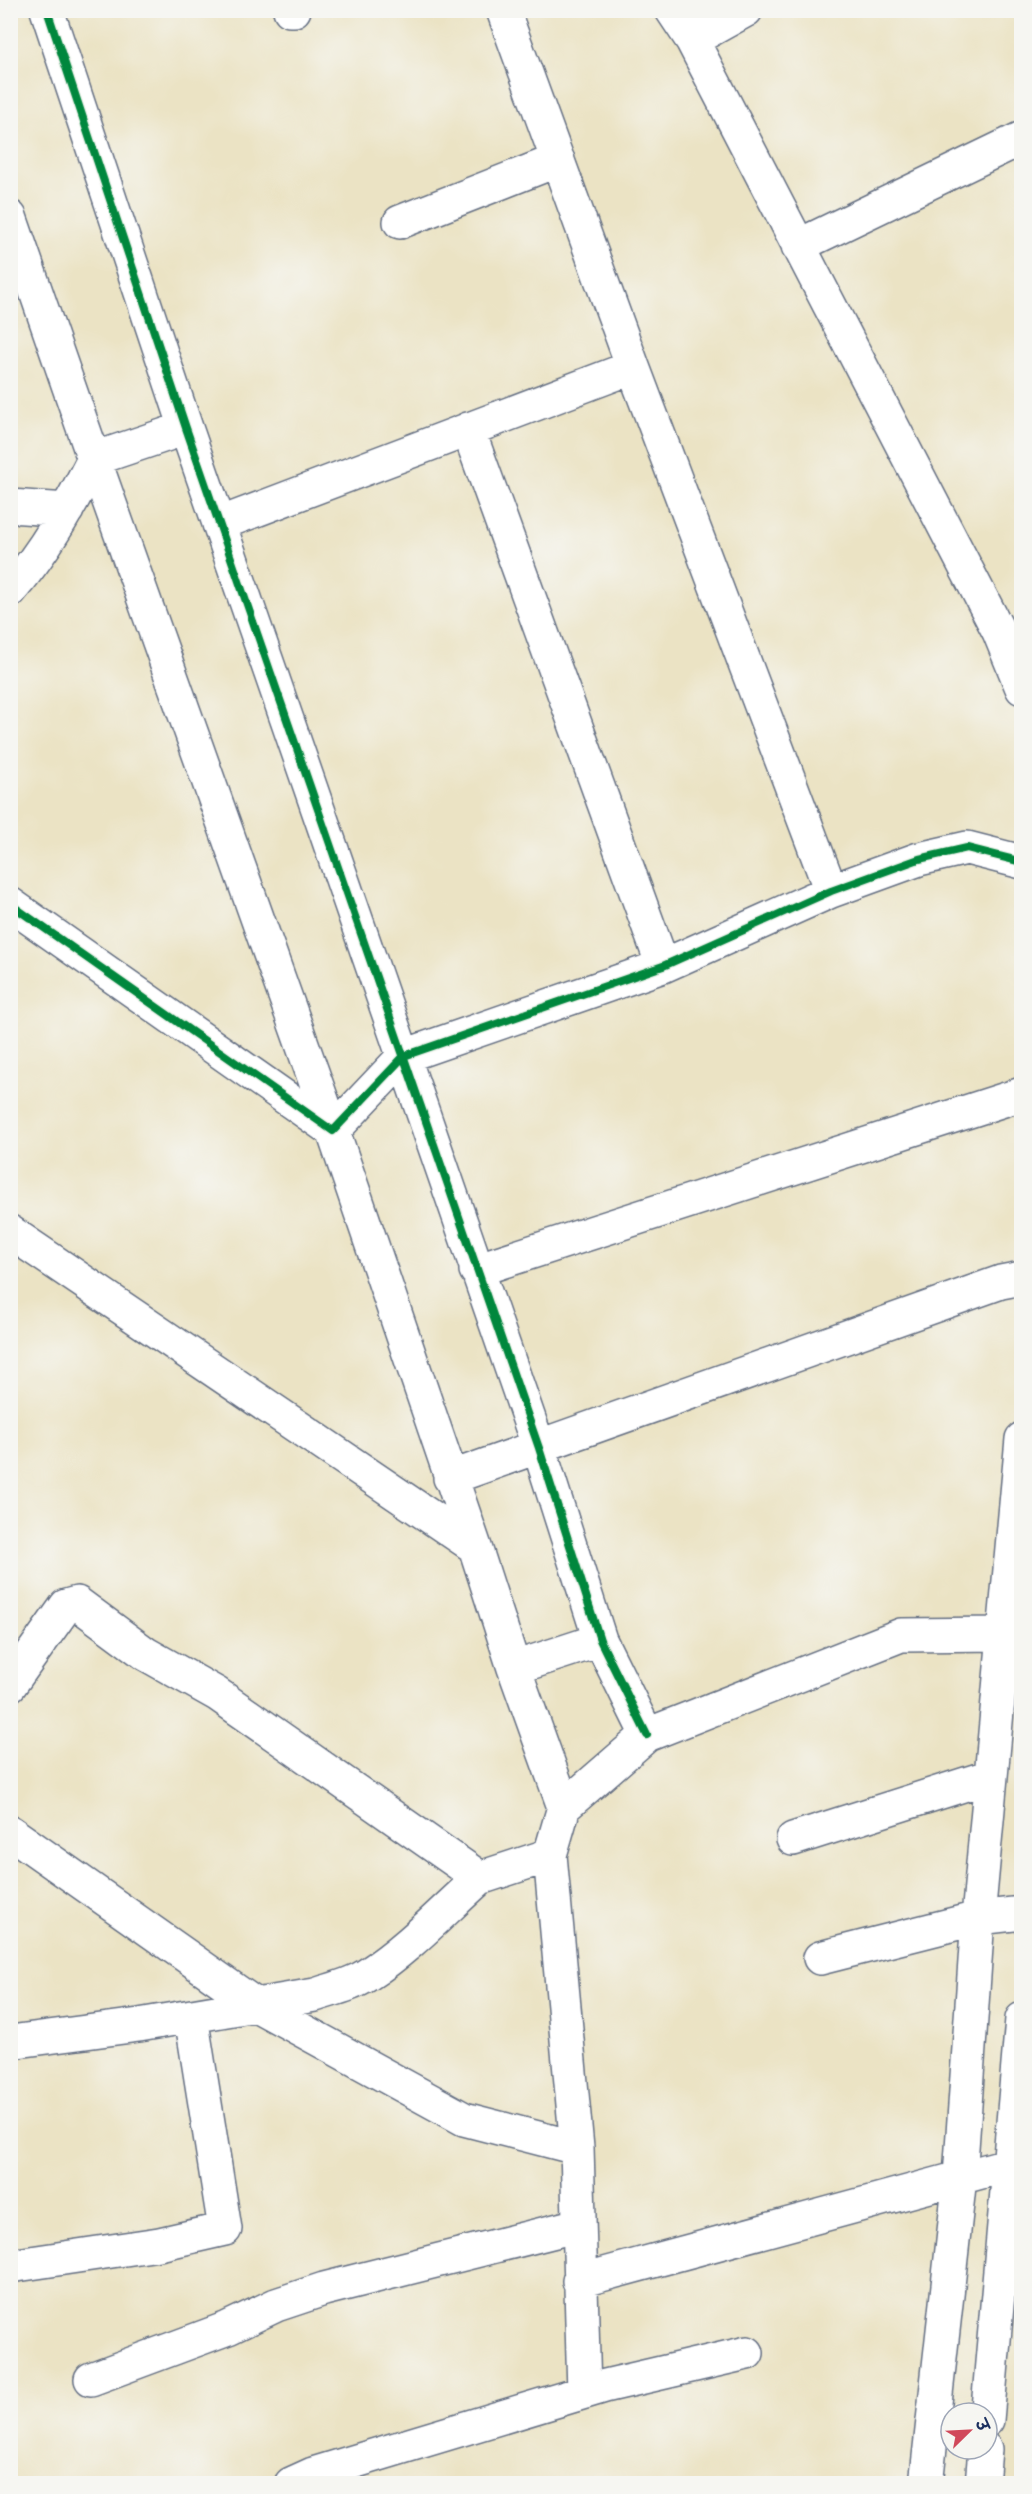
<svg xmlns="http://www.w3.org/2000/svg" width="1032" height="2494" font-family="Mynerve,'Playpen Sans Deva',sans-serif">
<style>
.lines{fill:none;stroke-linecap:round;stroke-linejoin:round}
.minor-casing{stroke:#646e82;stroke-width:36}
.minor{stroke:#fff;stroke-width:33}
.cycleway-casing{stroke:#f6f6f2;stroke-width:11}
.cycleway{stroke:#00873e;stroke-width:8}
</style>
<rect width="100%" height="100%" fill="#f6f6f2"/>
<filter id="ink" filterUnits="userSpaceOnUse"><feTurbulence type="fractalNoise" baseFrequency=".0167" numOctaves="2"/><feDisplacementMap in="SourceGraphic" scale="12" xChannelSelector="R" yChannelSelector="G"/><feConvolveMatrix kernelMatrix="1 2 1 2 8 2 1 2 1" color-interpolation-filters="sRGB"/></filter>
<filter id="wash" filterUnits="userSpaceOnUse"><feTurbulence type="fractalNoise" baseFrequency=".008" numOctaves="4" result="noise"/><feDisplacementMap in="SourceGraphic" scale="24" xChannelSelector="R" yChannelSelector="G"/><feGaussianBlur stdDeviation="1.35" result="paint"/><feColorMatrix in="noise" values="0 0 0 0 0 0 0 0 0 0 0 0 0 0 0 0 0 1.4 0 .05"/><feComposite in="paint" operator="in"/></filter>
<g filter="url(#wash)">
<rect width="100%" height="100%" fill="#ebe3c4"/>
</g>
<g filter="url(#ink)">
<g class="lines">
<g class="minor-casing">
<path id="minor" d="M47 10 186 428 539 1448 600 1640 647 1735
M290 10H294
M503 10 633 367 831 891
M672 10 692 40 999 632 1022 688
M692 40 746 10
M10 217 94 459 333 1131 475 1547
M400 222 558 160
M798 246 1022 138
M468 429 663 966
M10 506 67 510
M219 524 633 367
M10 591C45 551 70 506 94 459L186 428
M10 904 333 1131 404 1056 663 966 831 891 919 859 967 848 1022 862
M10 1232 475 1547 514 1668 600 1640
M476 1270 1022 1094
M450 1478 1001 1282 1022 1278
M514 1668 564 1807 647 1735 901 1635 1003 1634 1022 1638
M10 1685 66 1606 77 1603 146 1654 217 1694 480 1878 550 1855
M564 1807 550 1855 577 2148 584 2392
M10 1832 256 2005 464 2119 577 2148
M793 1839 991 1776
M820 1958 978 1918 1022 1913
M10 2042 139 2025 315 1995C333 1989 352 1985 367 1975 409 1948 444 1910 480 1878
M10 2266 159 2244 225 2229 191 2016
M579 2281 1022 2161
M91 2379 228 2328 276 2305 324 2289 579 2225
M987 2420 1022 2019
M291 2484 313 2474 605 2386 747 2353
M926 2484 960 2177 978 1918 1022 1439
M982 2484 985 2449"/>
</g>
<use href="#minor" class="minor"/>
<g class="cycleway-casing">
<path id="cycleway" d="M47 10 186 428 539 1448 600 1640 647 1735
M10 904 333 1131 404 1056 663 966 831 891 919 859 967 848 1022 862"/>
</g>
<use href="#cycleway" class="cycleway"/>
</g>
</g>
<rect width="1032" height="2494" fill="none" stroke="#f6f6f2" stroke-width="36"/>
<g transform="translate(969 2431) rotate(66)"><circle r="28" fill="#f6f6f2" stroke="#9ea6b7" stroke-width="1.5"/>
<path d="M0-4.5L10 22L0 15L-10 22Z" fill="#d1495b"/>
<text y="-9" font-size="16" font-weight="bold" text-anchor="middle" fill="#1b2f5e">उ</text>
</g>
</svg>
